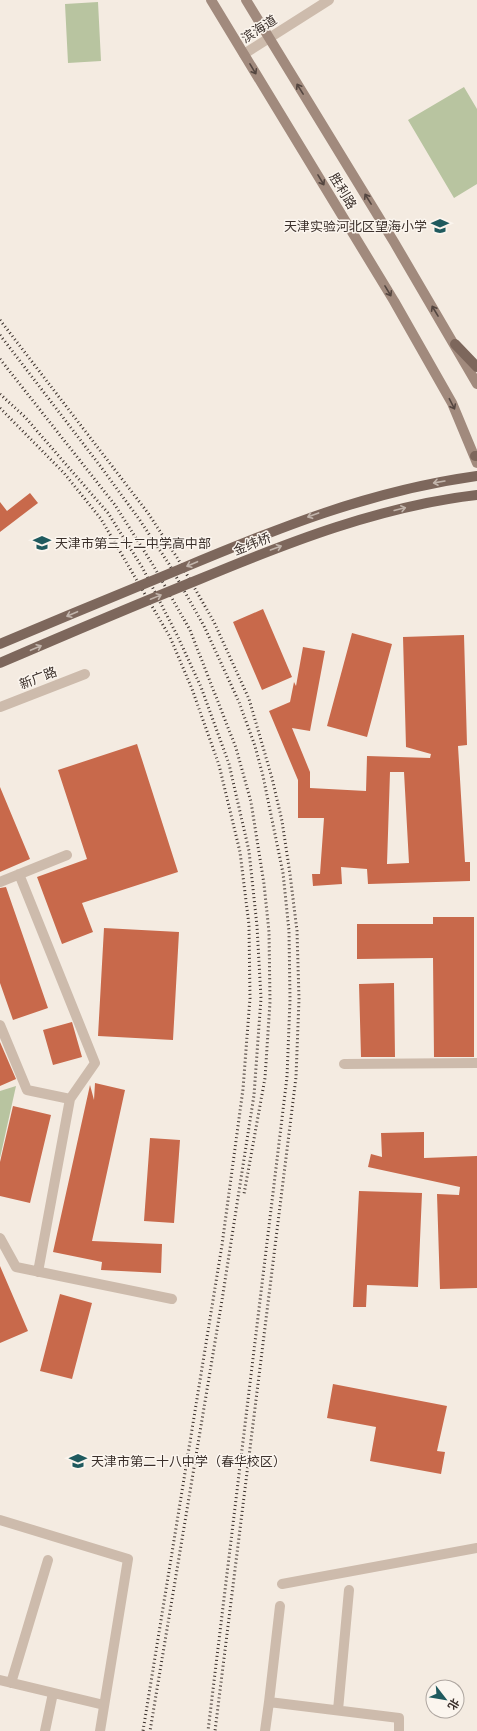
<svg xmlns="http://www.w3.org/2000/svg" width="477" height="1731" font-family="Arial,'Noto Sans SC',sans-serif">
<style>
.green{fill:#b8c4a0}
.building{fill:#c8694b;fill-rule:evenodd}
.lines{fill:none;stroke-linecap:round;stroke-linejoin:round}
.minor{stroke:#cdbbac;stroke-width:10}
.tertiary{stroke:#cdbbac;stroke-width:10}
.secondary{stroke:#a18a7d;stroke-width:10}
.primary{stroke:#7d675c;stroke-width:10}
.rail{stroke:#3b302b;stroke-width:3;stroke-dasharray:1 3;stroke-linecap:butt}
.primary-bridge{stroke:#7d675c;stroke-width:10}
.oneway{stroke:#544640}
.oneway2{stroke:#c2b5ac}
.labels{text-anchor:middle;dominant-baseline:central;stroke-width:3;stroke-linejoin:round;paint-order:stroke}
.street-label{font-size:13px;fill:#3b302b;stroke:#fbf5ee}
.poi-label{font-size:13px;fill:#3b302b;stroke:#fbf5ee;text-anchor:start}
</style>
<rect width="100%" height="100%" fill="#f4ebe1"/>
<path class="green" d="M98 2 101 61 68 63 65 4Z
M464 87 477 109V184L454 198 408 120Z
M16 1086 0 1158V1091Z"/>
<path class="building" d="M30 493 38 503 0 532V502L7 511Z
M263 609 292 677 262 690 233 622Z
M352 633 392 644 367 737 327 726Z
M464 635 467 745 458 746 465 862H470V881L368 884 367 869 341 867 342 884 313 886 312 874H320L324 818H298V780L269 711 290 702 294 682 296 686 303 647 325 651 310 731 292 728 310 772V788L366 791 367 756 430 758 431 754 406 747 403 637ZM390 772H404L409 863 387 864Z
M137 744 178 872 82 903 93 932 62 944 37 877 87 859 58 770Z
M0 787 30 859 0 872Z
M6 887 48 1008 13 1020 0 983V888Z
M433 917H474V1057H434L433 958 357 959V924H433Z
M104 928 179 932 173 1040 98 1036Z
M394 983 395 1057H361L359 984Z
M72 1022 82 1057 53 1065 43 1030Z
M0 1042 16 1079 0 1086Z
M95 1083 125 1090 92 1241 162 1244 161 1273 101 1270 102 1262 53 1252 90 1085 94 1100Z
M13 1106 51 1115 30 1203 0 1196V1162Z
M424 1132V1158L477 1156V1288L440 1289 437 1194 459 1195 460 1187 368 1167 371 1154 382 1157 381 1133Z
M150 1138 180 1140 174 1223 144 1221Z
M359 1191 422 1193 418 1287 367 1285 366 1307H353Z
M0 1266 28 1331 0 1343Z
M60 1294 92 1303 72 1379 40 1371Z
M333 1384 447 1406 437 1451 445 1452 441 1474 370 1461 376 1427 327 1418Z"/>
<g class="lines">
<path class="minor" d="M19 874 95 1063 70 1099 38 1272
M0 882 67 855
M0 1025 27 1090 70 1099
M344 1064 477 1063
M0 1238 16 1267 172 1299
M0 1520 128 1559 100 1731
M282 1584 477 1548
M280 1606 269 1702 399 1718V1731
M0 1680 104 1705
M11 1683 48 1560
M338 1710 349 1590
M45 1731 53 1693
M265 1731 269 1702"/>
<path class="tertiary" d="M244 54 329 0
M0 707 85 674"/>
<path class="secondary" d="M211 0 394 301 452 403 477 463
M246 0 394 242 477 384"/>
<path class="primary" d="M455 344 477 367
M475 456H477"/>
<path class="rail" d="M0 320 148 513 178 559 214 622 249 699 272 778 282 821 290 874 297 931 299 999 296 1077 215 1731
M0 335 101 467 139 519 169 564 204 626 239 702 255 746 263 776 283 873 289 931 290 1000 287 1077 208 1731
M0 359 115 505 153 565 190 630 236 748 251 802 264 884 269 932 270 1002 265 1078 244 1194
M0 394 25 417 108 513 142 567 177 635 201 687 229 764 249 851 257 926 261 998 254 1095 222 1300 150 1731
M0 408 64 473 101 519 170 637 192 689 219 765 240 852 249 925 250 998 243 1089 222 1245 143 1731"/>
<path class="primary-bridge" d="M0 644C59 619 119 594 178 570 278 528 369 491 477 476
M0 663C67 634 133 606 200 579 289 542 381 506 477 495"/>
</g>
<defs><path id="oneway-shaft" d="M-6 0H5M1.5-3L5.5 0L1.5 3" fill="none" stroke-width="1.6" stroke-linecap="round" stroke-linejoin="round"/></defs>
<g class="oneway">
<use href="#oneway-shaft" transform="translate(253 69) rotate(59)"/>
<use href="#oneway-shaft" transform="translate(300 89) rotate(-122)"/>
<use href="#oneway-shaft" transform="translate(321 180) rotate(59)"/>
<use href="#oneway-shaft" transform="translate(368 199) rotate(-122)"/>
<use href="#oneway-shaft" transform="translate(388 291) rotate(59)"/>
<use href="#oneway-shaft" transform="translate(435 311) rotate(-121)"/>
<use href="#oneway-shaft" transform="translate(452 404) rotate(63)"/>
</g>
<g class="oneway2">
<use href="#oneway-shaft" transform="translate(439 482) rotate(170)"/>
<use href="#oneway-shaft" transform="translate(400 509) rotate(-14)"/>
<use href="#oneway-shaft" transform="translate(313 515) rotate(160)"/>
<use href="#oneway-shaft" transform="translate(276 548) rotate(-20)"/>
<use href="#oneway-shaft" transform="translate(192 564) rotate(157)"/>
<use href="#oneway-shaft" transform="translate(156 597) rotate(-22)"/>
<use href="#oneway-shaft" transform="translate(72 614) rotate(157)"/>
<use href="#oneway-shaft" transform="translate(36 648) rotate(-23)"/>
</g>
<defs>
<g id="school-bare" transform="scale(1.38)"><path d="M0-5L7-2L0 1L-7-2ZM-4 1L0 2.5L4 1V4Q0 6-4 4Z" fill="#1f5a5e" stroke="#fbf5ee" stroke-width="2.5" paint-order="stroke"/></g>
</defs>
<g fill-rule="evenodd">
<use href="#school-bare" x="440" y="226"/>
<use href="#school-bare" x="42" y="543"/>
<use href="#school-bare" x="78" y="1461"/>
</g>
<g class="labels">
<g class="street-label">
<text transform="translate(259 29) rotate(-33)">滨海道</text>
<text transform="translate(343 191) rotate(59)">胜利路</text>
<text transform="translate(252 544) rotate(-21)">金纬桥</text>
<text transform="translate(38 678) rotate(-21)">新广路</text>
</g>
<g class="poi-label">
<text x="427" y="226" text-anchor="end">天津实验河北区望海小学</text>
<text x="55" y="543">天津市第三十二中学高中部</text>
<text x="91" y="1461">天津市第二十八中学（春华校区）</text>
</g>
</g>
<g transform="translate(445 1699) rotate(121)"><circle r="19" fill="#fbf5ee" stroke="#aea6a0"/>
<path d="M0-3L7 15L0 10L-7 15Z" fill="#1f5a5e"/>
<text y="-6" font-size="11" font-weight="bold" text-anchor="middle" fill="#3b302b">北</text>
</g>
</svg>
